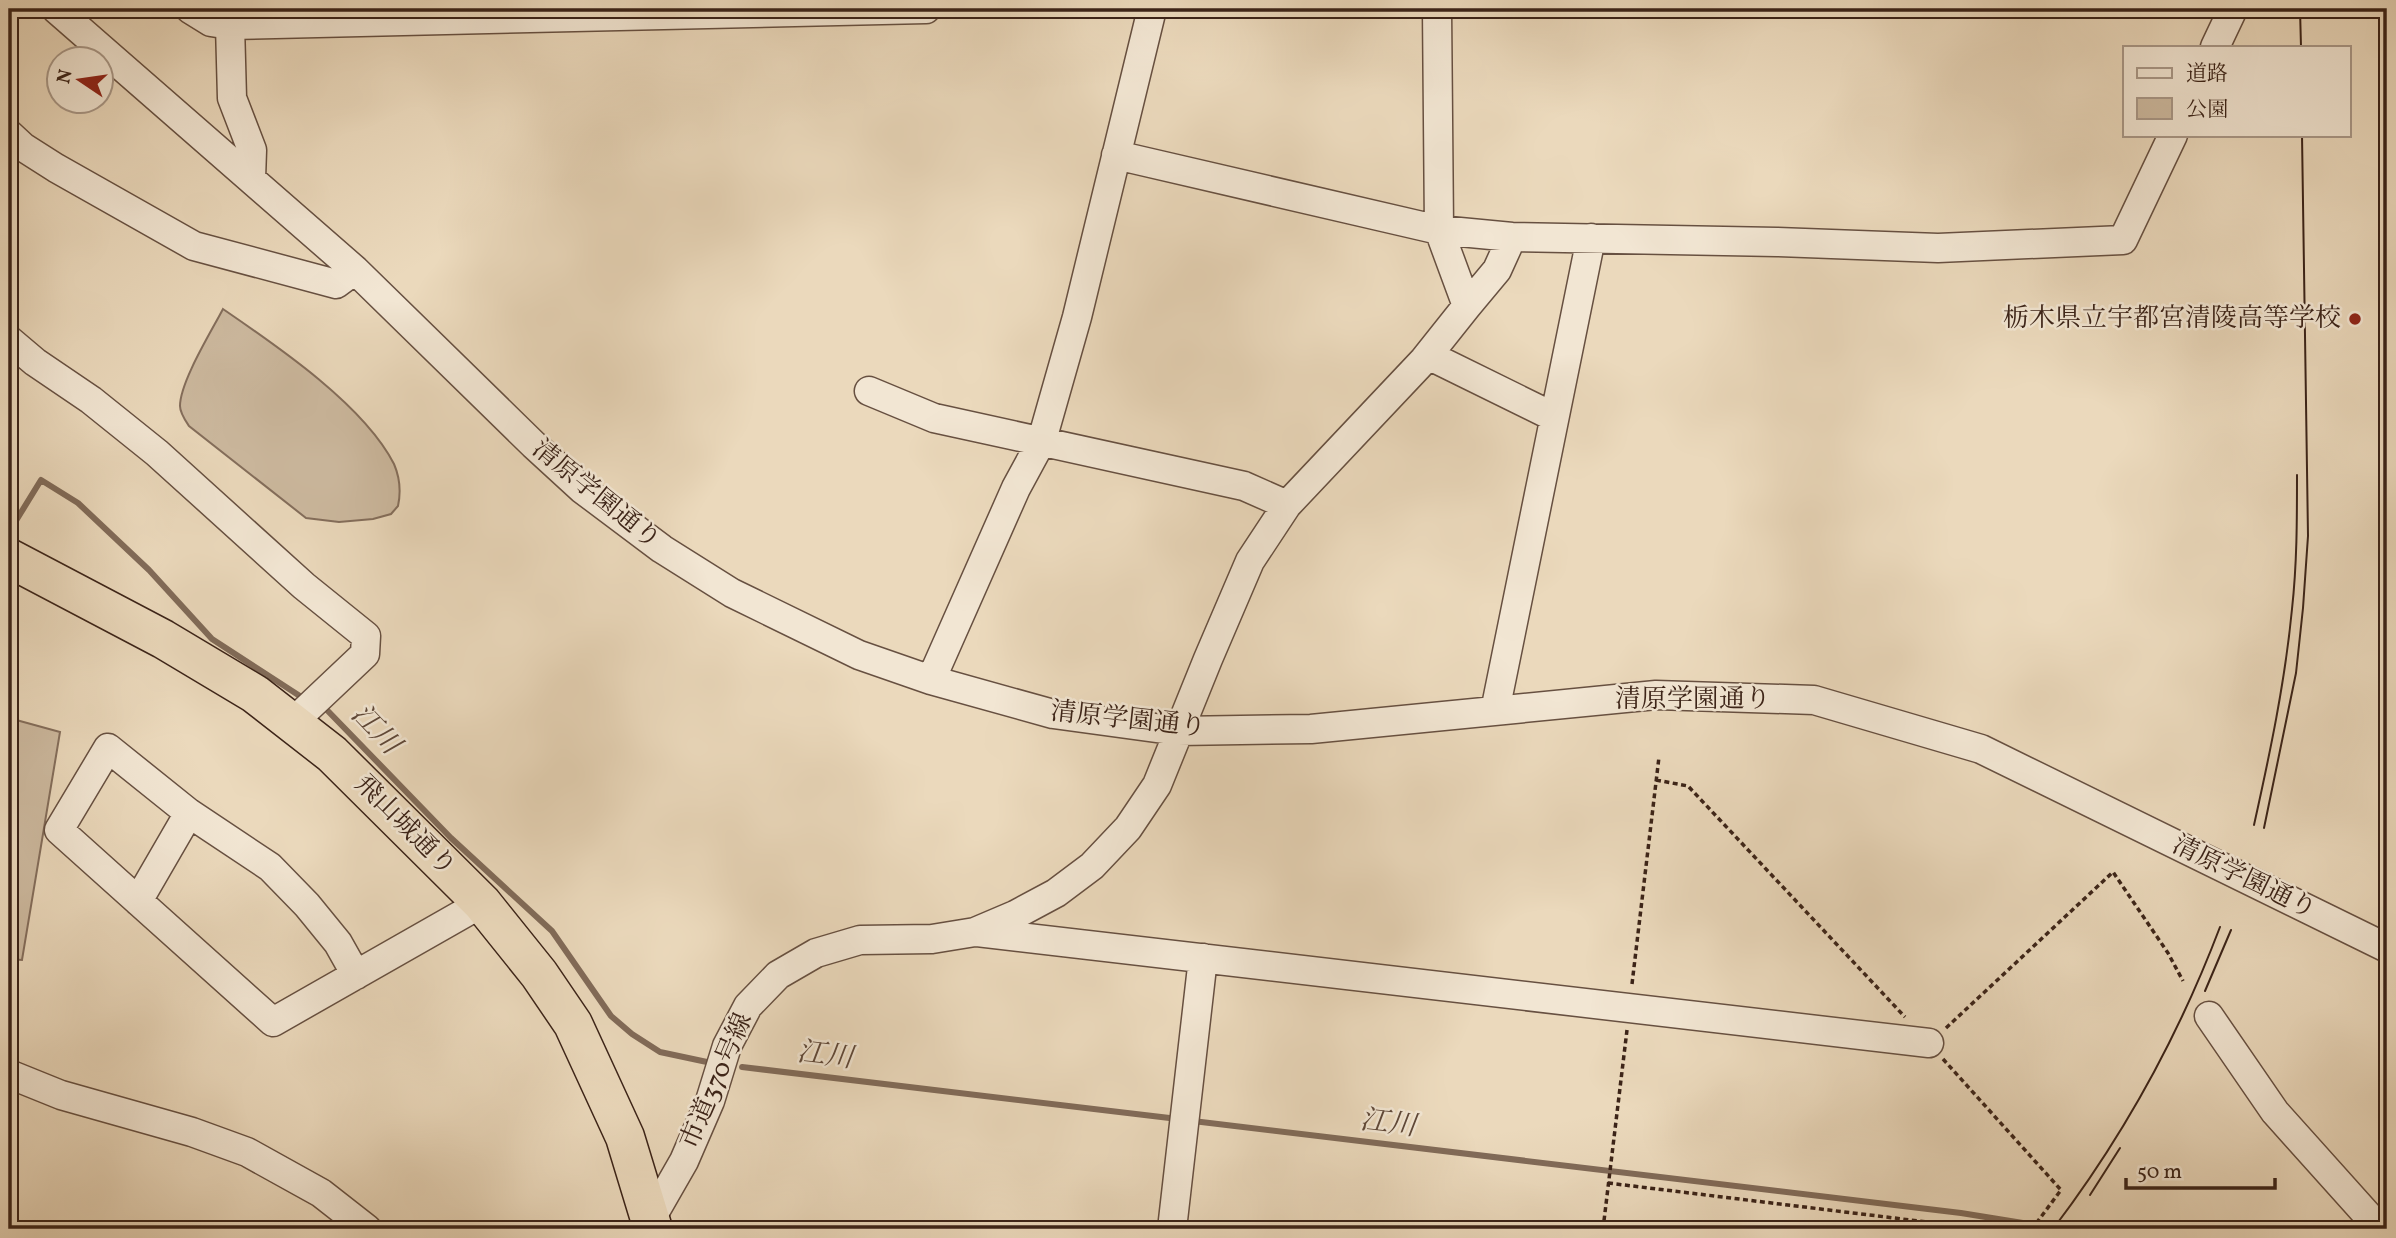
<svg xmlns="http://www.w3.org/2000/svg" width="2396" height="1238" font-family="Vollkorn,'Noto Serif JP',serif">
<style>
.green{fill:#cdbaa0;stroke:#846e5c;stroke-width:2}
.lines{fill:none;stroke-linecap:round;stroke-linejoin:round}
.stream{stroke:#816b59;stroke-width:6}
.minor-casing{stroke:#675041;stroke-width:31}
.highway-casing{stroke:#3b2318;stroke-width:41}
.path{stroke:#3b2318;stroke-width:3.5;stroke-dasharray:5 3.5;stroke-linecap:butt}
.minor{stroke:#f2e6d3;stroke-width:28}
.highway{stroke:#ebd9bc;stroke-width:38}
.tram{stroke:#3b2318;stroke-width:2}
.poi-dot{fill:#8f2418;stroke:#f2e6d3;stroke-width:2.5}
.labels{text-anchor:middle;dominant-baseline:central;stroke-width:5;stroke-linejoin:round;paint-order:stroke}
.poi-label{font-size:26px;fill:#3b2318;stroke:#f2e6d3;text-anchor:end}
.street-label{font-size:26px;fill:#3b2318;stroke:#f2e6d3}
.water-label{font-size:28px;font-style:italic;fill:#5e4738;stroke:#f2e6d3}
</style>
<rect width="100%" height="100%" fill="#ebd9bc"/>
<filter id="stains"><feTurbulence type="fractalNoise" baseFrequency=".00286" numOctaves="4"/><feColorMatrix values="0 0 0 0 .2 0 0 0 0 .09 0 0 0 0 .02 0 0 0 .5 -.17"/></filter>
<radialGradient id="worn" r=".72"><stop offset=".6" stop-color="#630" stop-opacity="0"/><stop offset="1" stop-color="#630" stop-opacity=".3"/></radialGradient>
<path class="green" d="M223 309C277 346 364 405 394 464 400 478 401 492 398 506L391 514 373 519 339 522 306 518 189 426C185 420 180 413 180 406 180 382 211 332 223 309Z
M9 718 60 732 22 960 9 959Z"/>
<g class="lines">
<path class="stream" d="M9 532 41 480 78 503 149 570 212 639 306 700
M320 709 325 708 451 838 552 931 611 1016 632 1034 660 1052 707 1062
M742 1067 1178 1119
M1193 1121 1961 1213 2029 1224
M2041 1229 2042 1228"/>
<g class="minor-casing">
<path id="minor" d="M56 9 355 270 534 445 582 489 662 549 732 593 859 655 931 680 1053 714 1178 731 1311 729 1656 695 1814 700 1981 749 2387 948
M190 9 211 22 230 25 232 98 252 150 251 179
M230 25 926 9
M2215 47 2233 9
M9 134 23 147 56 168 194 246 336 284 355 270
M1116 155 1439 230 1512 237 1777 242 1938 248 2123 240 2173 135
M1467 306 1497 270 1512 237
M9 340 35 362 91 400 157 453 304 586 366 636 365 654 292 723
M1428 355 1554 417
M869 391 934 418 1244 486 1287 505
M931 680 1016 488 1042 440 1077 317 1152 9
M1495 711 1591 238
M138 901 189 813
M977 932 1929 1043
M356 975 338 943 307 905 270 867 189 813 108 748 59 830 273 1022 482 903
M2209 1016 2275 1112 2380 1229
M9 1074 61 1095 192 1132 247 1152 321 1193 367 1229
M645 1229 684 1161 710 1101 727 1046 748 1006 778 975 816 953 860 940 932 939 975 932 1015 915 1056 893 1092 866 1128 828 1157 785 1208 659 1250 561 1287 505 1424 360 1467 306 1439 230 1437 9
M1172 1229 1203 958"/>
</g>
<g class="highway-casing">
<path id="highway" d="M9 558 163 639 255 694 332 754 482 903 539 974 573 1024 625 1137 653 1229"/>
</g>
<path class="path" d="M1882 11 1926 9
M1656 780 1688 786 1905 1017
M1632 984 1659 757
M1946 1028 2113 872 2168 953 2183 981
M1943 1059 2061 1190 2032 1229
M1608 1183 1984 1229
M1603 1229 1627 1030"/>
<use href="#minor" class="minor"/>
<use href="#highway" class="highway"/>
<path class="tram" d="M2300 9 2301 47
M2254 825C2270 753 2285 682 2292 609 2297 564 2297 520 2297 475
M2264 828 2296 673 2303 608 2308 536 2302 135
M2205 991 2231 930
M2090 1195 2120 1148
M2053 1229C2123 1137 2179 1035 2220 927"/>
</g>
<circle class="poi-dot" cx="2355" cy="319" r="7"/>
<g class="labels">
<g class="poi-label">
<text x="2341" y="319">栃木県立宇都宮清陵高等学校</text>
</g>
<g class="street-label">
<text transform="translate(596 495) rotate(39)">清原学園通り</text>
<text x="1693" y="700">清原学園通り</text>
<text transform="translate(1128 720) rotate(6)">清原学園通り</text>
<text transform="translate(405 826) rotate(45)">飛山城通り</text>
<text transform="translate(2244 878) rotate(26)">清原学園通り</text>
<text transform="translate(717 1081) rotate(-67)">市道370号線</text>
</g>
<g class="water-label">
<text transform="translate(375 730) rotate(46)">江川</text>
<text transform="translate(825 1056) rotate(7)">江川</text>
<text transform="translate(1388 1124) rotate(7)">江川</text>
</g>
</g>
<rect width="2396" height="1238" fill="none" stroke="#ebd9bc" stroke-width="35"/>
<rect x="10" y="10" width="2375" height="1217" fill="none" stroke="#3b2318" stroke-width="3.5"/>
<rect x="18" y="18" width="2361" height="1203" fill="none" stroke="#3b2318" stroke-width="2"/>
<rect x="2123" y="46" width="228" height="91" fill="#f2e6d3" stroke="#a99888" stroke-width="2"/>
<rect x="2137" y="68" width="35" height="10" fill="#f2e6d3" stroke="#a99888" stroke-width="2"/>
<text x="2186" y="80" font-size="21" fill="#3b2318">道路</text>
<rect x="2137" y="98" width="35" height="21" fill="#cdbaa0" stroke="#a99888" stroke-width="2"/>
<text x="2186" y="116" font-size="21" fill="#3b2318">公園</text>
<g transform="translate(80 80) rotate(283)"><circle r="33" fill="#f2e6d3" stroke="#a99888" stroke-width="2"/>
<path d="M0-5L12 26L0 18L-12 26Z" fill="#8f2418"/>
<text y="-10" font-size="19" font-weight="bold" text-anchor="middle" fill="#3b2318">N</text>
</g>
<path d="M2126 1178v10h149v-10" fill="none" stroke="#3b2318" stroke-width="3.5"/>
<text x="2137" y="1178" font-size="21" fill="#3b2318" stroke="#f2e6d3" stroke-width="5" paint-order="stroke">50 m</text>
<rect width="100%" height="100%" filter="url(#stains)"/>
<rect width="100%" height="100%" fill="url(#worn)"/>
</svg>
